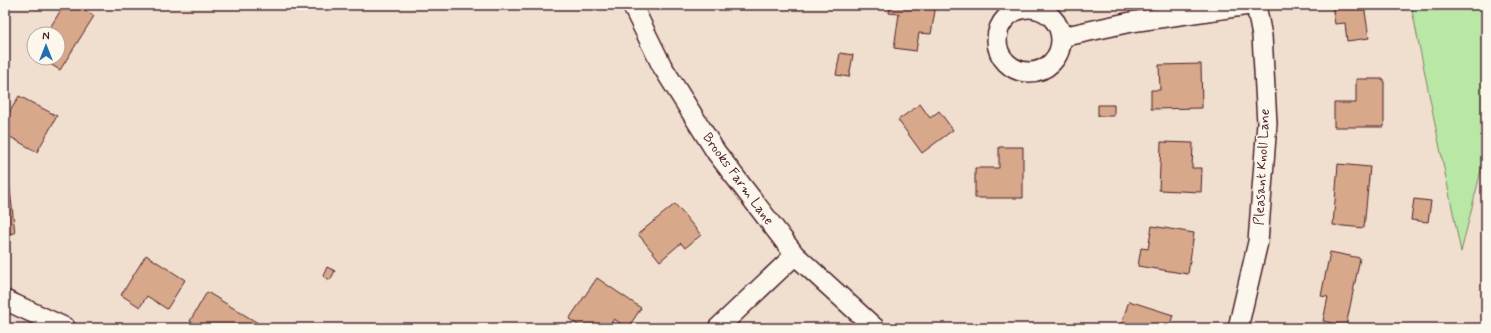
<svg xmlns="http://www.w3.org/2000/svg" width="1491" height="333" font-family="Mynerve,sans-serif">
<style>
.green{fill:#b9e7a5;stroke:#828368}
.building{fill:#d8a88a;stroke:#4a1f2b}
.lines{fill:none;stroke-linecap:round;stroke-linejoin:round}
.street-casing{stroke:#4a1f2b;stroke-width:22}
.street{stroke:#fbf7ec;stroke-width:19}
.labels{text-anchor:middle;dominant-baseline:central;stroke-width:3;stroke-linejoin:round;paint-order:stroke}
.street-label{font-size:14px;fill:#4a1f2b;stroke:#fbf7ec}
</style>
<rect width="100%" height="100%" fill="#f0dfcf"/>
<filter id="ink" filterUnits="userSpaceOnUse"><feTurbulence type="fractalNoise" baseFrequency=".025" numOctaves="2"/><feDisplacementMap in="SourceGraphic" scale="8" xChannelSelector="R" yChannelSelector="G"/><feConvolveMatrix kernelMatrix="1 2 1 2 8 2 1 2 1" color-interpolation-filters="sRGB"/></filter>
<g filter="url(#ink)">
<path class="green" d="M1411 5H1486V150L1461 252Z"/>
<path class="building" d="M64 5H77L94 16 60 70 40 58H58V34H46Z
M890 5H936L931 34 919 33 916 51 894 48 899 14 889 13Z
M1332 5H1364L1369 38 1347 41 1345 23 1335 24Z
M840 53 853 55 849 77 836 75Z
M1201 64 1202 108 1151 109V90H1160L1159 65Z
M1356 79H1384V127H1334V103H1356Z
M19 96 57 116 37 152 5 134V110L9 113Z
M920 104 930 118 939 111 953 130 922 153 898 120Z
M1098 105H1114V116H1098Z
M1161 142 1193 143 1192 168H1202L1201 192 1159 190Z
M999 147H1023V198H975V168H999Z
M1338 164 1370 167 1364 228 1333 225Z
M5 181H9L15 233 5 234Z
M1414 199 1431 201 1428 222 1411 220Z
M675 204 701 235 685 248 681 243 660 261 638 234Z
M1152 226 1194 233 1188 274 1138 266 1141 248 1148 249Z
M1330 252 1360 258 1346 326 1323 321 1328 297 1321 296Z
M146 255 185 280 167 309 147 296 140 307 121 295Z
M327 267 335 271 330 280 323 276Z
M597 278 641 308 628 328 614 319 608 328H582L569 319Z
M207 292 266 328H202L190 321Z
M1129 301 1173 315 1169 328H1120Z"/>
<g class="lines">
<g class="street-casing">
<path id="street" d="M632 5 662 66 716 152 795 255 875 328
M997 40a32 32 0 1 1 64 0a32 32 0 1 1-64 0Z
M1062 37 1131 22 1249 5
M5 300 66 328
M718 328 795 255
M1238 328 1258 242 1267 123 1262 36 1256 5"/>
</g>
<use href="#street" class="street"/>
</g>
</g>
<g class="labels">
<g class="street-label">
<text transform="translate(1262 167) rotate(-87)">Pleasant Knoll Lane</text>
<text transform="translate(738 179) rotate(54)">Brooks Farm Lane</text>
</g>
</g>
<rect width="1491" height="333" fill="none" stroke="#fbf7ec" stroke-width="20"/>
<rect x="10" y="10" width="1471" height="313" fill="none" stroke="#4a1f2b" stroke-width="1.5" filter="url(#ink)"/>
<g transform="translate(46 46)"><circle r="19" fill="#fbf7ec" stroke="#b4a19f"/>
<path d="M0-3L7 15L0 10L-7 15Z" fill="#1f6fb2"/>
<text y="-6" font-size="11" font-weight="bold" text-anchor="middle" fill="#4a1f2b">N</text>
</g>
</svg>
